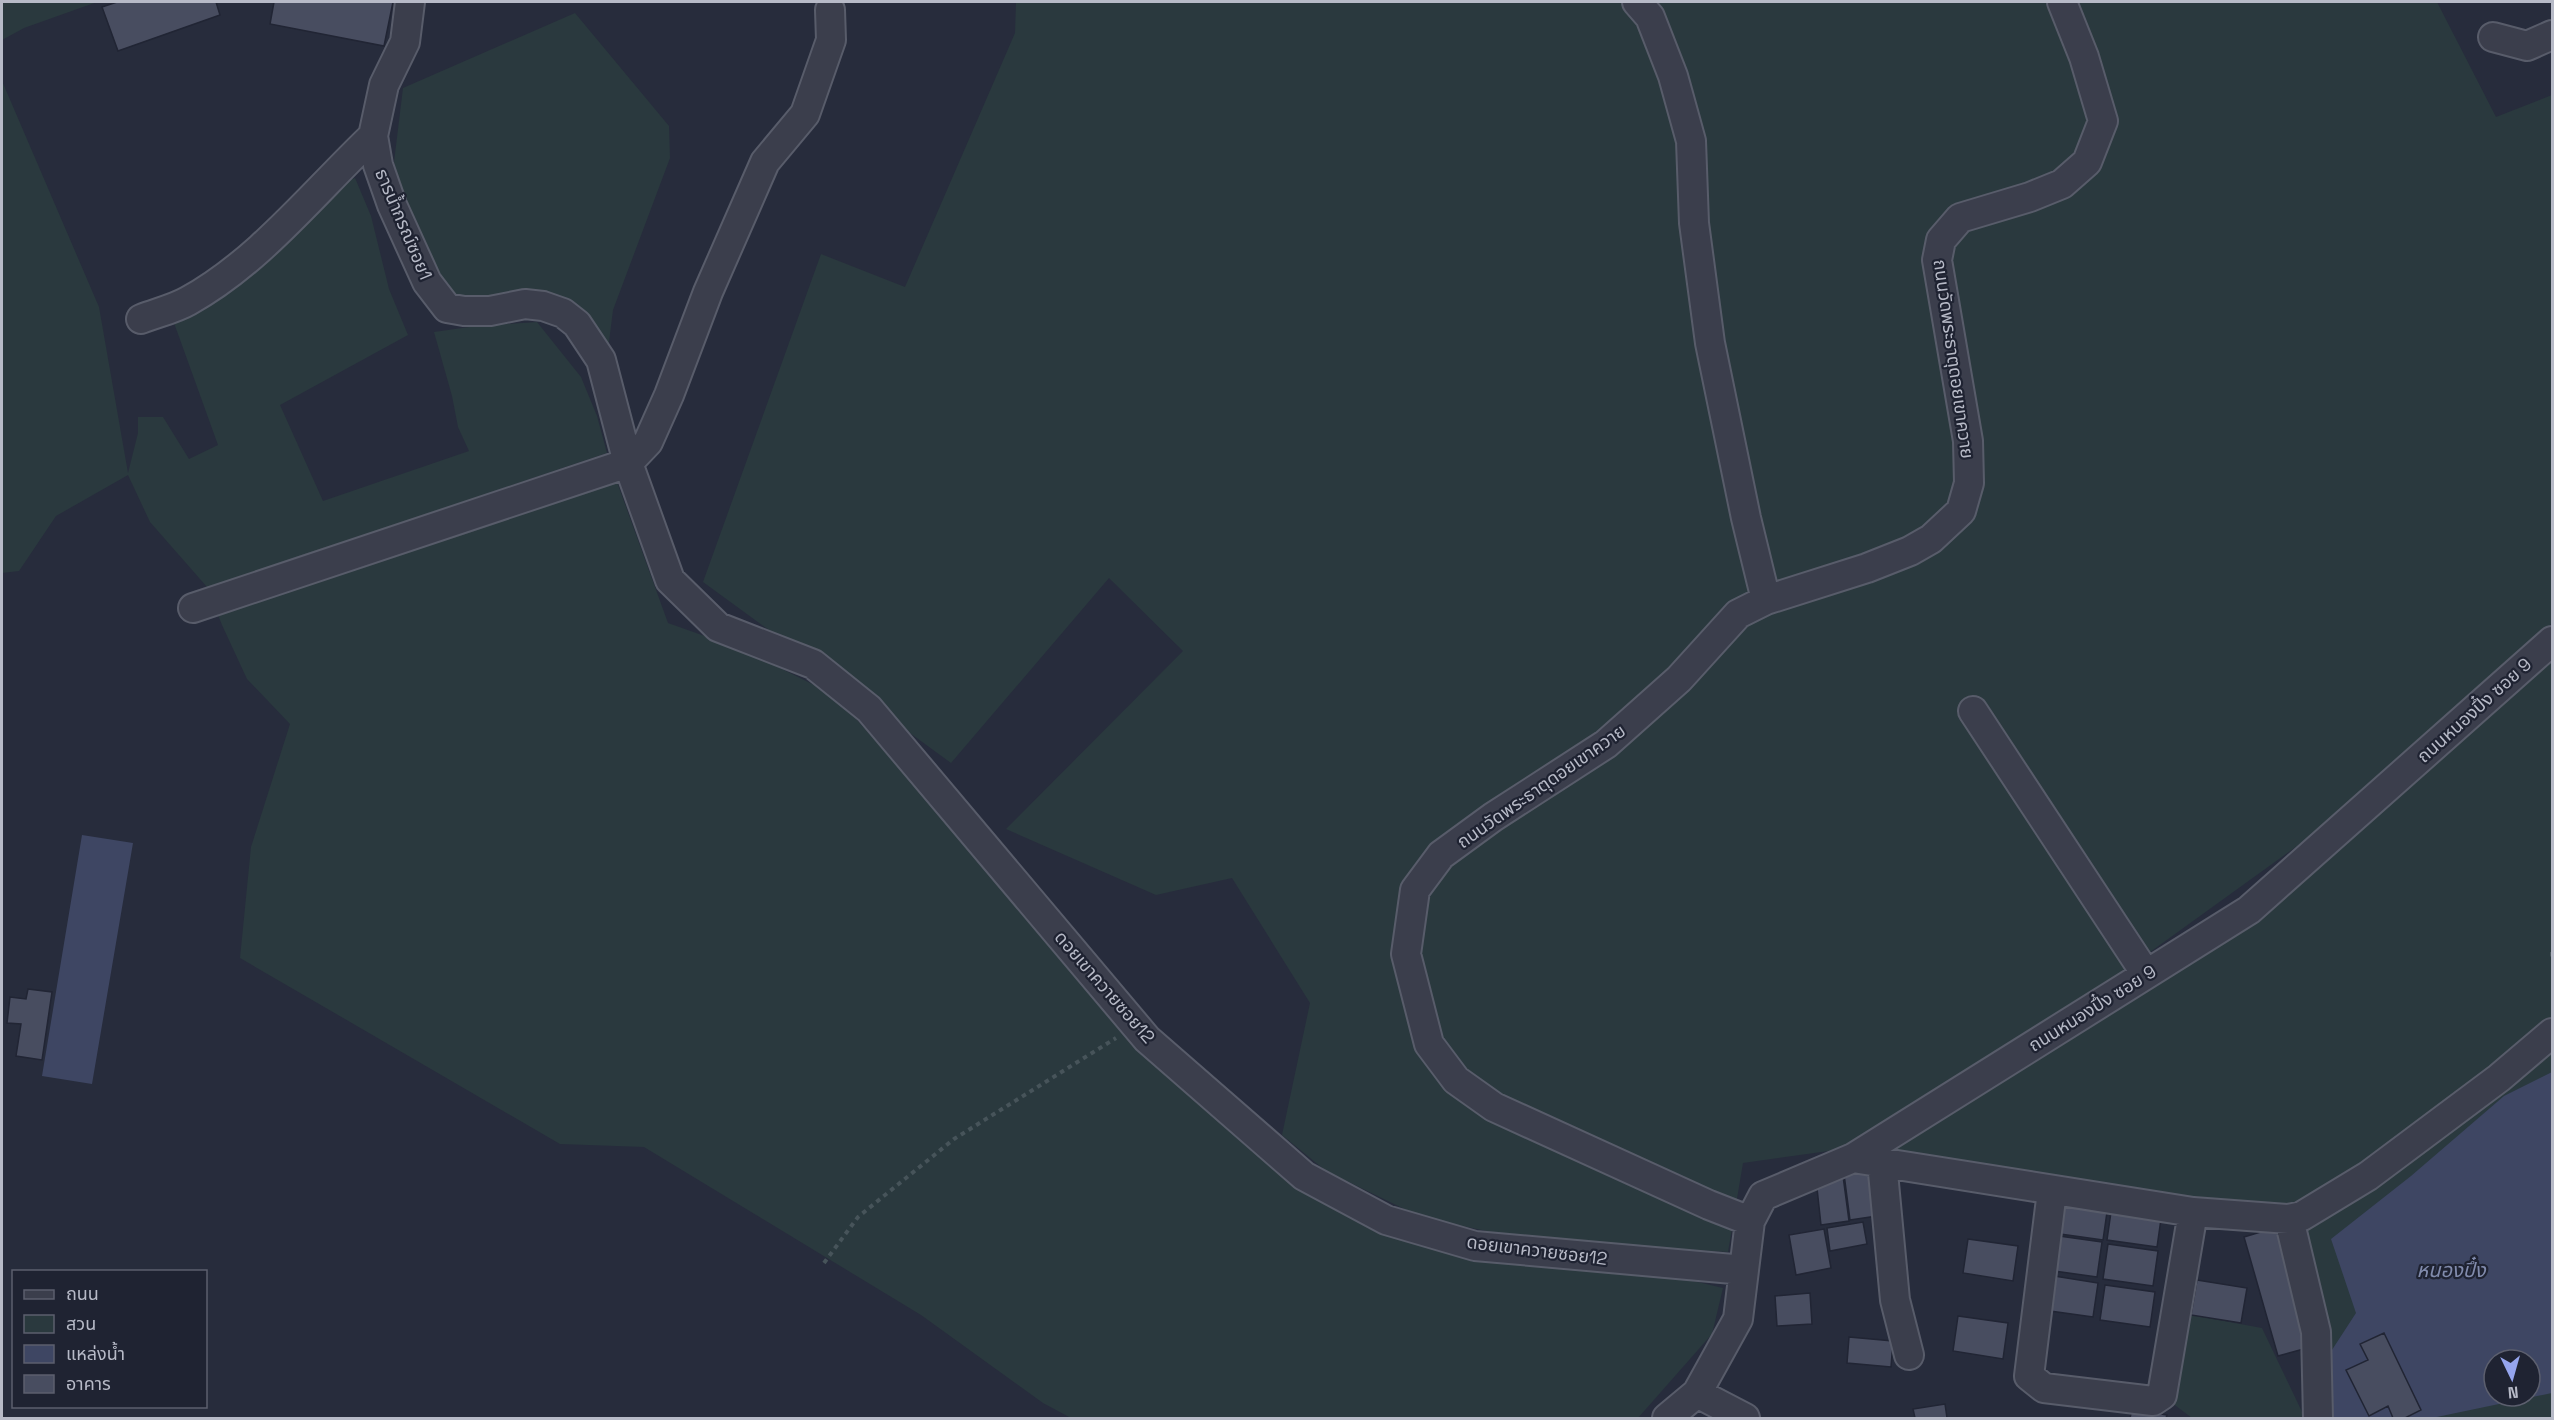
<svg xmlns="http://www.w3.org/2000/svg" width="2554" height="1420" font-family="'Space Grotesk','Noto Sans Thai',sans-serif">
<style>
.green{fill:#2a393e;fill-rule:evenodd}
.water{fill:#3e4663;fill-rule:evenodd}
.building{fill:#484d60;stroke:#212534;stroke-width:1.5}
.lines{fill:none;stroke-linecap:round;stroke-linejoin:round}
.minor-casing{stroke:#585c6a;stroke-width:32}
.path{stroke:#47545a;stroke-width:4;stroke-dasharray:4.5 4.5;stroke-linecap:butt}
.minor{stroke:#3b3e4c;stroke-width:28}
.labels{text-anchor:middle;dominant-baseline:central;stroke-width:4.5;stroke-linejoin:round;paint-order:stroke}
.street-label{font-size:18px;fill:#b7bac7;stroke:#1f2332}
.water-label{font-size:20px;font-style:italic;fill:#818bac;stroke:#1f2332}
</style>
<rect width="100%" height="100%" fill="#272c3c"/>
<path class="green" d="M2 2H97L24 28 2 40Z
M1016 2H2437L2496 117 2552 95V623L2311 836 2078 1004 1944 1090 1836 1150 1743 1163 1728 1252 1536 1241 1423 1218 1326 1171 1282 1135 1310 1003 1232 878 1156 895 1006 829 1183 651 1109 578 951 763 703 582 821 254 905 287 1015 33Z
M575 13 669 126 670 158 613 310 607 358 587 317 479 298 458 299 434 282 401 196 394 162 403 88Z
M2 81 99 307 128 473 138 433V417H163L189 459 218 445 169 309 328 188 355 178 371 216 389 289 408 335 280 405 323 501 469 451 458 427 452 396 434 332 476 326 537 322 581 377 597 416 607 453 492 492 476 516 613 471 668 623 744 650 836 696 990 871 1259 1150 1460 1253 1575 1270 1685 1279 1723 1288 1712 1334 1638 1418H1071L1043 1403 921 1315 644 1147 560 1144 240 958 251 847 290 724 247 679 222 625 207 587 150 522 128 475 56 516 19 571 2 573Z
M2552 641V1042L2505 1075 2552 1053V1418H2318L2289 1219 1853 1158 2249 910ZM2494 1360H2530V1396H2494Z
M2191 1315 2262 1328 2304 1416 2297 1418H2192L2172 1403Z"/>
<path class="water" d="M82 835 133 843 92 1084 42 1076Z
M2552 1072V1393L2432 1418H2332L2330 1353 2356 1313 2331 1239 2411 1176 2504 1096ZM2494 1360H2530V1396H2494Z"/>
<path class="building" d="M117 2H216L220 15 118 51 102 7Z
M274 2H393L384 46 270 24Z
M28 989 52 992 42 1060 16 1056 21 1024 7 1023 10 997 26 999Z
M1872 1171 1877 1216 1850 1220 1844 1174Z
M1843 1176 1849 1221 1821 1225 1816 1179Z
M2058 1198 2108 1205 2103 1240 2053 1233Z
M2112 1205 2162 1212 2157 1247 2107 1240Z
M1863 1222 1867 1244 1830 1251 1827 1228Z
M2277 1227 2311 1347 2278 1356 2244 1237Z
M1824 1229 1831 1268 1796 1275 1789 1235Z
M2052 1235 2102 1242 2097 1277 2047 1270Z
M1968 1239 2018 1246 2013 1281 1963 1273Z
M2108 1244 2158 1251 2153 1286 2103 1279Z
M2048 1275 2098 1283 2093 1317 2043 1310Z
M2197 1280 2247 1288 2241 1323 2191 1315Z
M2105 1285 2155 1292 2150 1327 2100 1320Z
M1810 1293 1812 1324 1777 1326 1775 1296Z
M1958 1316 2008 1323 2003 1359 1953 1351Z
M2384 1333 2421 1410 2405 1418H2393L2388 1406 2369 1416 2346 1370 2368 1360 2360 1344Z
M1849 1337 1893 1341 1891 1367 1847 1363Z
M1945 1404 1947 1418H1915L1913 1409Z
M2132 1409 2167 1415 2166 1418H2130Z"/>
<g class="lines">
<g class="minor-casing">
<path id="minor" d="M410 2 405 42 384 85 373 136 378 165 392 205 427 282 447 308 464 311H490L525 304 543 306 563 313 577 324 601 360 628 463 670 580 718 627 813 664 869 709 1147 1039 1304 1176 1386 1220 1475 1246 1744 1270
M1637 2 1650 17 1673 76 1691 141 1694 223 1710 343 1746 518 1766 600
M2493 37 2527 46 2552 35
M141 319C156 313 174 309 188 301 259 262 315 191 373 136
M193 608 628 463 648 442 669 395 708 292 765 162 805 114 831 40 830 10
M1973 711 2146 974
M1853 1158 2193 1212 2289 1219 2302 1216 2368 1176 2499 1078 2552 1033
M1882 1162 1895 1300 1909 1355
M2052 1191 2029 1376 2044 1388 2153 1401 2162 1395 2193 1212
M2289 1219 2316 1332 2318 1418
M1750 1221 1709 1205 1494 1107 1456 1080 1429 1044 1406 954 1415 890 1441 855 1493 817 1606 744 1679 679 1738 614 1766 600 1867 568 1910 551 1931 539 1961 511 1969 483 1968 441 1937 260 1941 240 1960 218 2030 197 2062 184 2087 162 2103 121 2084 57 2062 2
M1697 1393 1745 1418
M1667 1418 1697 1393 1738 1319 1750 1221 1763 1196 1853 1158 2249 910 2552 641"/>
</g>
<path class="path" d="M2552 952V957
M824 1263 858 1217 954 1139 1116 1038"/>
<use href="#minor" class="minor"/>
</g>
<g class="labels">
<g class="street-label">
<text transform="translate(404 224) rotate(67)">ธารน้ำกรณ์ซอย1</text>
<text transform="translate(1954 359) rotate(82)">ถนนวัดพระธาตุดอยเขาควาย</text>
<text transform="translate(2474 710) rotate(-42)">ถนนหนองปึ๋ง ซอย 9</text>
<text transform="translate(1541 786) rotate(-35)">ถนนวัดพระธาตุดอยเขาควาย</text>
<text transform="translate(1105 987) rotate(49)">ดอยเขาควายซอย12</text>
<text transform="translate(2092 1008) rotate(-32)">ถนนหนองปึ๋ง ซอย 9</text>
<text transform="translate(1537 1250) rotate(7)">ดอยเขาควายซอย12</text>
</g>
<g class="water-label">
<text x="2451" y="1270">หนองปึ๋ง</text>
</g>
</g>
<rect width="2554" height="1420" fill="none" stroke="#b7bac7" stroke-width="6"/>
<rect x="12" y="1270" width="195" height="138" fill="#1f2332" stroke="#5c5f6e" stroke-width="1.5"/>
<rect x="24" y="1290" width="30" height="9" fill="#3b3e4c" stroke="#5c5f6e" stroke-width="1.5"/>
<text x="66" y="1300" font-size="18" fill="#b7bac7">ถนน</text>
<rect x="24" y="1315" width="30" height="18" fill="#2a393e" stroke="#5c5f6e" stroke-width="1.5"/>
<text x="66" y="1330" font-size="18" fill="#b7bac7">สวน</text>
<rect x="24" y="1345" width="30" height="18" fill="#3e4663" stroke="#5c5f6e" stroke-width="1.5"/>
<text x="66" y="1360" font-size="18" fill="#b7bac7">แหล่งน้ำ</text>
<rect x="24" y="1375" width="30" height="18" fill="#484d60" stroke="#5c5f6e" stroke-width="1.5"/>
<text x="66" y="1390" font-size="18" fill="#b7bac7">อาคาร</text>
<g transform="translate(2512 1378) rotate(175)"><circle r="28" fill="#1f2332" stroke="#5c5f6e" stroke-width="1.5"/>
<path d="M0-4.5L10 22L0 15L-10 22Z" fill="#95a5ee"/>
<text y="-9" font-size="16" font-weight="bold" text-anchor="middle" fill="#b7bac7">N</text>
</g>
</svg>
